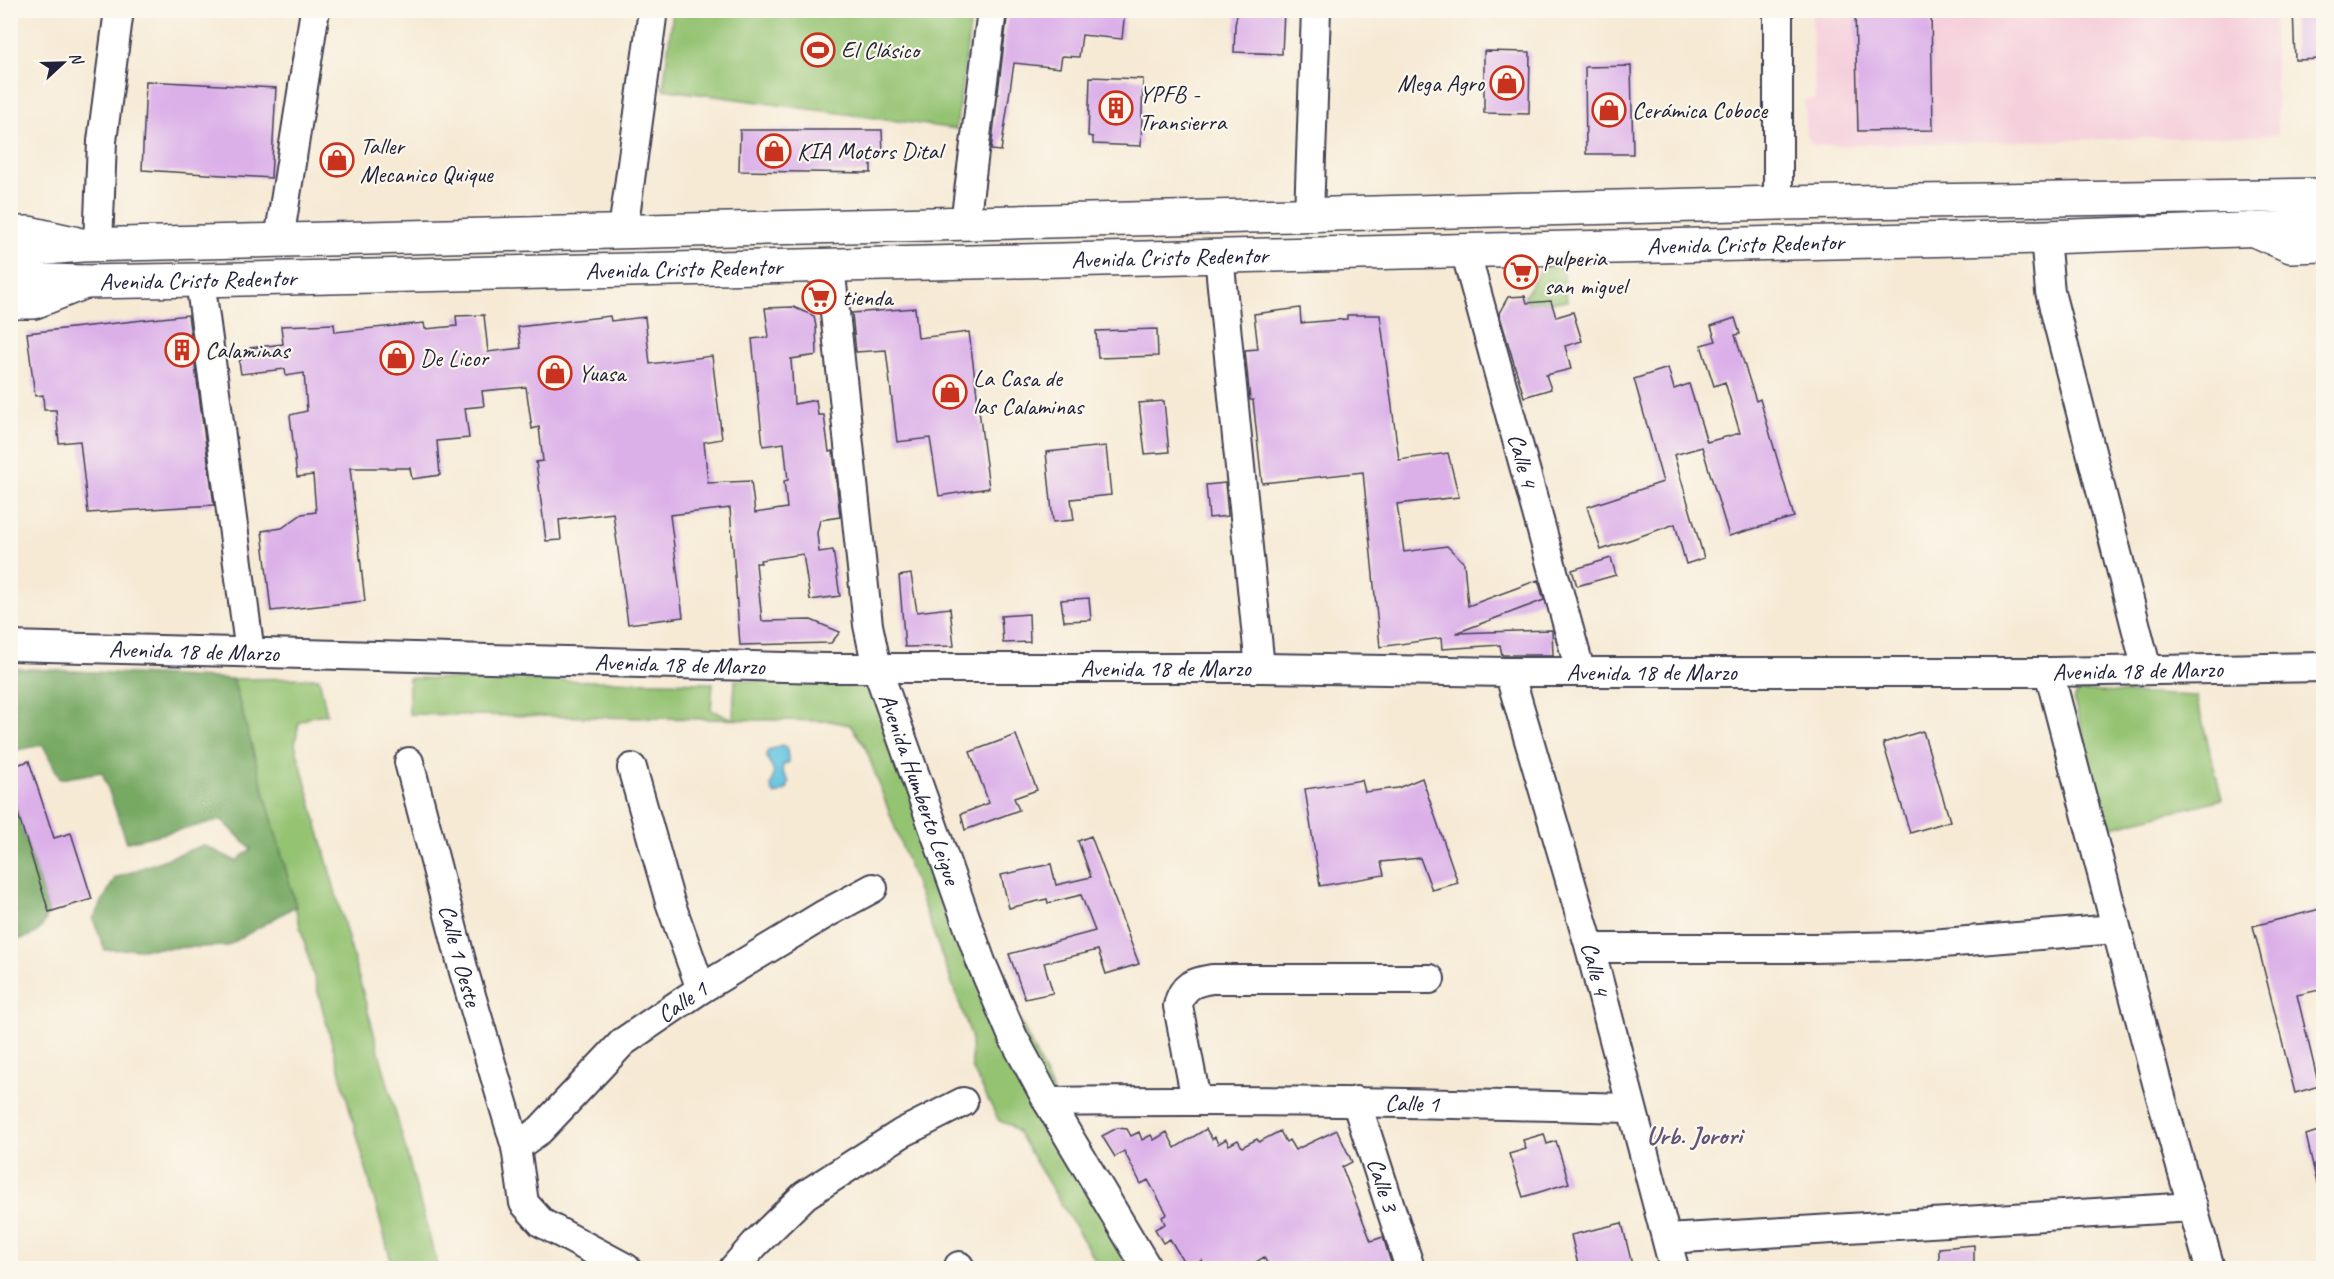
<svg xmlns="http://www.w3.org/2000/svg" width="2334" height="1279" font-family="Caveat,sans-serif">
<style>
.built{fill:#f5cfdc}
.green{fill:#94c372;stroke:#5b7256;stroke-width:1.5}
.forest{fill:#77a964;stroke:#4c6650;stroke-width:1.5}
.water{fill:#63c4e1;stroke:#42738e;stroke-width:1.5}
.building{fill:#dbb0e9}
.lines{fill:none;stroke-linecap:round;stroke-linejoin:round}
.minor-casing{stroke:#424052;stroke-width:32}
.major-casing{stroke:#424052;stroke-width:36}
.highway-casing{stroke:#424052;stroke-width:36}
.minor{stroke:#fff;stroke-width:28}
.major{stroke:#fff;stroke-width:33}
.highway{stroke:#fff;stroke-width:33}
.labels{text-anchor:middle;dominant-baseline:central;stroke-width:4.5;stroke-linejoin:round;paint-order:stroke}
.poi-label{font-size:24px;fill:#22223b;stroke:#fbf7ec;text-anchor:start}
.street-label{font-size:24px;fill:#22223b;stroke:#fbf7ec}
.neighbourhood-label{font-size:26px;font-weight:bold;fill:#635478;stroke:#fbf7ec}
</style>
<rect width="100%" height="100%" fill="#fbf7ec"/>
<filter id="ink" filterUnits="userSpaceOnUse"><feTurbulence type="fractalNoise" baseFrequency=".0167" numOctaves="2"/><feDisplacementMap in="SourceGraphic" scale="12" xChannelSelector="R" yChannelSelector="G"/><feConvolveMatrix kernelMatrix="1 2 1 2 8 2 1 2 1" color-interpolation-filters="sRGB"/></filter>
<filter id="wash" filterUnits="userSpaceOnUse"><feTurbulence type="fractalNoise" baseFrequency=".008" numOctaves="4" result="noise"/><feDisplacementMap in="SourceGraphic" scale="24" xChannelSelector="R" yChannelSelector="G"/><feGaussianBlur stdDeviation="1.35" result="paint"/><feColorMatrix in="noise" values="0 0 0 0 0 0 0 0 0 0 0 0 0 0 0 0 0 1.4 0 .05"/><feComposite in="paint" operator="in"/></filter>
<g filter="url(#wash)">
<rect width="100%" height="100%" fill="#f6ead5"/>
<path class="built" d="M1812 11H2273L2278 135 1814 146 1807 135 1804 100 1815 99Z"/>
<path class="green" d="M673 11H972L956 129 663 89Z
M1542 267H1563L1567 301 1527 303 1525 296Z
M319 678 327 714 313 716 299 722 295 744 438 1268H393L233 679Z
M409 678 713 683 711 710 733 719 735 680 873 685 893 741 1133 1268H1100L1019 1134 1010 1125 999 1121 972 1068 971 1035 865 746 850 725 830 721 409 714Z
M2077 691 2196 696 2222 799 2108 828 2074 701Z"/>
<path class="forest" d="M11 668 233 679 296 906 227 946 105 950 93 919 115 878 203 845 236 861 251 849 222 820 127 842 102 772 60 779 43 745 11 751Z
M10 789 49 912C41 934 33 937 11 941Z"/>
<path class="water" d="M782 745 786 747 789 762 783 765 782 771 789 782 787 789 775 795C766 785 776 780 773 770 772 766 768 760 766 755L768 751Z"/>
<g id="blocks">
<path class="building" d="M1008 10H1125L1122 39 1082 35 1079 57 1062 56 1060 68 1014 63 1001 151 991 150Z
M1238 10H1284L1282 54 1234 52 1235 25Z
M1855 10H1931L1933 130 1858 131Z
M2293 10H2324V59L2295 60Z
M1484 51 1530 52 1529 114 1484 113Z
M1631 66 1633 154H1586L1585 67Z
M1090 77 1143 79 1141 146 1093 144V137L1088 136Z
M146 81 276 88 271 178 142 170Z
M740 130H882L883 153H871V173L739 171Z
M1525 296 1527 303 1551 301 1556 317 1573 312 1582 341 1565 346 1571 369 1546 375 1551 389 1524 397 1499 313 1508 297Z
M793 307 814 316 816 327 817 355 791 359 794 404 816 400 818 415H824L829 452 833 451 840 517 820 520 817 533 819 552 833 550 840 596 810 600 803 554 760 560 761 563H756L762 621 811 620 840 632 831 643 740 645 730 508 670 515 683 617 628 624 613 513 559 520 561 540 546 541 536 462 543 461 539 427 532 429 526 387 482 391 484 406 465 408 469 438 437 441 440 475 412 479 410 468H350L365 601 271 611 262 531 282 528 302 514 316 512 313 475 297 477 290 415 307 411 304 373 286 376 285 369 241 374 239 362 250 348 283 344 281 326 334 324 335 332 424 323 425 329 457 326 456 316 484 315 488 352 521 348 518 327 610 316 611 321 645 317 650 364 712 356 722 439 704 442 708 483 751 481 755 513 787 508 784 481 788 480 784 443 763 446 752 339 769 337 765 308Z
M915 308 918 338 969 332 989 488 939 496 930 438 897 442 886 350 856 352 852 313Z
M1300 308 1301 323 1347 319V315H1380L1399 460 1448 453 1459 497 1397 504 1404 552 1447 546 1464 563 1468 606 1538 580 1544 600 1456 633 1552 630 1553 655H1502L1500 645 1442 649 1441 638 1380 647 1363 472 1262 483 1253 400H1250L1245 350 1258 349 1254 314Z
M188 315 214 505 88 513 80 441 59 443 56 410H44L43 395 35 396 27 333Z
M1735 318 1740 334 1735 335 1756 401 1760 399 1794 517 1729 536 1702 447 1674 455 1704 558 1686 564 1675 524 1601 550 1587 507 1663 482 1634 379 1668 368 1674 389 1689 384 1707 442 1740 433 1725 382 1714 386 1701 345 1716 341 1711 326Z
M1157 329 1158 356 1098 358 1096 331Z
M1164 401 1169 452 1145 454 1139 403Z
M1106 446 1111 495 1071 499 1074 520 1053 522 1046 452Z
M1225 483 1228 516 1209 518 1206 485Z
M1611 558 1616 575 1577 586 1572 570Z
M911 574 917 612 950 608 954 646 905 647 899 576Z
M1089 598 1091 620 1064 621 1061 600Z
M1029 614 1030 642 1003 643 1001 616Z
M1923 731 1950 821 1910 833 1883 743Z
M1016 735 1037 790 1014 798 1019 810 965 830 961 814 989 803 970 752Z
M29 761 54 838 71 833 92 899 49 912 10 789V767Z
M1422 778 1458 883 1432 890 1420 858 1381 862 1384 875 1320 886 1305 789 1362 780 1365 792 1398 788Z
M1091 836 1139 964 1106 974 1098 950 1044 963 1053 993 1025 999 1009 954 1095 931 1081 895 1048 903 1047 899 1009 908 1001 875 1051 864 1056 885 1091 877 1078 841Z
M2324 908V989L2297 995 2319 1086 2295 1093 2253 926Z
M1117 1128 1127 1129 1131 1136 1139 1132 1142 1140 1151 1135 1154 1140 1167 1132 1175 1148 1206 1129 1212 1139 1215 1137 1218 1144 1226 1139 1229 1145 1238 1140 1242 1147 1257 1139 1259 1142 1280 1131 1286 1142 1289 1140 1295 1150 1337 1130 1352 1162 1342 1167 1371 1241 1383 1237 1393 1269H1360L1358 1263 1341 1269H1270L1264 1257 1245 1269H1206L1202 1260 1188 1269 1170 1239 1163 1243 1155 1229 1165 1224 1162 1217 1167 1214 1148 1180 1141 1184 1124 1151 1115 1157 1102 1136Z
M2324 1129V1183H2317L2306 1135Z
M1544 1134 1547 1144 1556 1141 1569 1183 1523 1197 1509 1154 1526 1149 1523 1140Z
M1622 1223 1633 1269H1579L1571 1235Z
M1974 1245V1269H1939V1248Z"/>
</g>
</g>
<g filter="url(#ink)">
<use href="#blocks" fill-opacity="0" stroke="#424052" stroke-width="1.5"/>
<g class="lines">
<g class="minor-casing">
<g id="minor">
<path d="M1778 10V203"/>
<path d="M1309 215 1316 10"/>
<path d="M965 223 992 10"/>
<path d="M623 231 653 10"/>
<path d="M2045 237 2050 292 2147 670"/>
<path d="M279 240 315 10"/>
<path d="M98 245 102 141 119 10"/>
<path id="s1" d="M1465 250 1580 670"/>
<path d="M1219 256 1260 668"/>
<path id="s2" d="M830 265 868 625 877 668 981 962 1013 1037 1048 1102 1147 1268"/>
<path d="M200 280 250 653"/>
<path id="s3" d="M10 646 824 668H1260L1509 672H2049L2324 667"/>
<path id="s4" d="M1509 672 1590 948 1674 1268"/>
<path d="M2049 672 2157 1083 2210 1268"/>
<path id="s5" d="M409 762 464 972 516 1147 524 1203 542 1223 626 1268"/>
<path d="M632 768 670 902 701 989"/>
<path d="M1590 948H1814L1906 946 2115 929"/>
<path d="M1196 1100 1178 1006C1182 986 1193 982 1212 979H1430"/>
<path id="s6" d="M1356 1101 1410 1268"/>
<path id="s7" d="M1048 1102C1242 1099 1436 1103 1630 1108"/>
<path id="s8" d="M516 1147 540 1130 623 1042 701 989 825 914 873 888"/>
<path d="M1667 1239 2193 1207"/>
<path d="M959 1266 960 1268"/>
<path d="M734 1268 755 1244 805 1195 902 1133 963 1102"/>
</g>
</g>
<g class="major-casing">
<path id="major" d="M2252 229 2291 246 2324 245
M10 233H29L74 243
M10 302H34L85 282"/>
</g>
<g class="highway-casing">
<g id="highway">
<path d="M10 251 82 245 1778 203 2324 195"/>
<path id="s9" d="M10 280 85 282 200 280 2045 237 2324 227"/>
</g>
</g>
<use href="#minor" class="minor"/>
<use href="#major" class="major"/>
<use href="#highway" class="highway"/>
</g>
</g>
<defs>
<g id="stadium-ring" transform="scale(1.725)"><circle r="9.5" fill="#fbf7ec" stroke="#c8321e" stroke-width="1.5"/><path d="M0-5a6.5 5 0 1 0 0 10a6.5 5 0 1 0 0-10ZM-3.5-1.8h7v3.6h-7Z" fill="#c8321e"/></g>
<g id="shop-ring" transform="scale(1.725)"><circle r="9.5" fill="#fbf7ec" stroke="#c8321e" stroke-width="1.5"/><path d="M-5-2.5h2.3a2.7 3.5 0 0 1 5.4 0H5L5.5 6h-11ZM-1.5-2.5h3a1.5 2.3 0 0 0-3 0Z" fill="#c8321e"/></g>
<g id="building-ring" transform="scale(1.725)"><circle r="9.5" fill="#fbf7ec" stroke="#c8321e" stroke-width="1.5"/><path d="M-4-6H4V6H1V3H-1V6H-4ZM-2.5-4.3h1.7v1.8h-1.7ZM.8-4.3h1.7v1.8H.8ZM-2.5-1h1.7V.8h-1.7ZM.8-1h1.7V.8H.8Z" fill="#c8321e"/></g>
<g id="supermarket-ring" transform="scale(1.725)"><circle r="9.5" fill="#fbf7ec" stroke="#c8321e" stroke-width="1.5"/><path d="M-6-5.5h2.5l.6 2H6L4.5 2H-2.5L-4.4-4H-6ZM-1.5 3.2a1.3 1.3 0 1 0 .1 0ZM3 3.2a1.3 1.3 0 1 0 .1 0Z" fill="#c8321e"/></g>
</defs>
<g fill-rule="evenodd">
<use href="#stadium-ring" x="818" y="50"/>
<use href="#shop-ring" x="1507" y="83"/>
<use href="#building-ring" x="1116" y="108"/>
<use href="#shop-ring" x="1609" y="110"/>
<use href="#shop-ring" x="774" y="151"/>
<use href="#shop-ring" x="337" y="160"/>
<use href="#supermarket-ring" x="1521" y="272"/>
<use href="#supermarket-ring" x="819" y="297"/>
<use href="#building-ring" x="182" y="350"/>
<use href="#shop-ring" x="397" y="358"/>
<use href="#shop-ring" x="555" y="373"/>
<use href="#shop-ring" x="950" y="392"/>
</g>
<g class="labels">
<g class="poi-label">
<text x="841" y="50">El Clásico</text>
<text x="1484" y="83" text-anchor="end">Mega Agro</text>
<text x="1139" y="94">YPFB -<tspan x="1139" dy="28">Transierra</tspan></text>
<text x="1632" y="110">Cerámica Coboce</text>
<text x="360" y="146">Taller<tspan x="360" dy="28">Mecanico Quique</tspan></text>
<text x="797" y="151">KIA Motors Dital</text>
<text x="1544" y="258">pulperia<tspan x="1544" dy="28">san miguel</tspan></text>
<text x="842" y="297">tienda</text>
<text x="205" y="350">Calaminas</text>
<text x="420" y="358">De Licor</text>
<text x="578" y="373">Yuasa</text>
<text x="973" y="378">La Casa de<tspan x="973" dy="28">las Calaminas</tspan></text>
</g>
<g class="street-label">
<text stroke="none"><textPath href="#s9" startOffset="1736">Avenida Cristo Redentor</textPath></text>
<text stroke="none"><textPath href="#s9" startOffset="1160">Avenida Cristo Redentor</textPath></text>
<text stroke="none"><textPath href="#s9" startOffset="674">Avenida Cristo Redentor</textPath></text>
<text stroke="none"><textPath href="#s9" startOffset="188">Avenida Cristo Redentor</textPath></text>
<text stroke="none"><textPath href="#s1" startOffset="218">Calle 4</textPath></text>
<text stroke="none"><textPath href="#s3" startOffset="184">Avenida 18 de Marzo</textPath></text>
<text stroke="none"><textPath href="#s3" startOffset="670">Avenida 18 de Marzo</textPath></text>
<text stroke="none"><textPath href="#s3" startOffset="1156">Avenida 18 de Marzo</textPath></text>
<text stroke="none"><textPath href="#s3" startOffset="1642">Avenida 18 de Marzo</textPath></text>
<text stroke="none"><textPath href="#s3" startOffset="2128">Avenida 18 de Marzo</textPath></text>
<text stroke="none"><textPath href="#s2" startOffset="534">Avenida Humberto Leigue</textPath></text>
<text stroke="none"><textPath href="#s5" startOffset="200">Calle 1 Oeste</textPath></text>
<text stroke="none"><textPath href="#s4" startOffset="309">Calle 4</textPath></text>
<text stroke="none"><textPath href="#s8" startOffset="222">Calle 1</textPath></text>
<text stroke="none"><textPath href="#s7" startOffset="364">Calle 1</textPath></text>
<text stroke="none"><textPath href="#s6" startOffset="88">Calle 3</textPath></text>
</g>
<g class="neighbourhood-label">
<text x="1694" y="1135">Urb. Jorori</text>
</g>
</g>
<rect width="2334" height="1279" fill="none" stroke="#fbf7ec" stroke-width="36"/>
<g transform="translate(63 63) rotate(68)" stroke="#fbf7ec" stroke-width="4.5" paint-order="stroke">
<path d="M0-4.5L10 22L0 15L-10 22Z" fill="#22223b"/>
<text y="-9" font-size="16" font-weight="bold" text-anchor="middle" fill="#22223b">N</text>
</g>
</svg>
